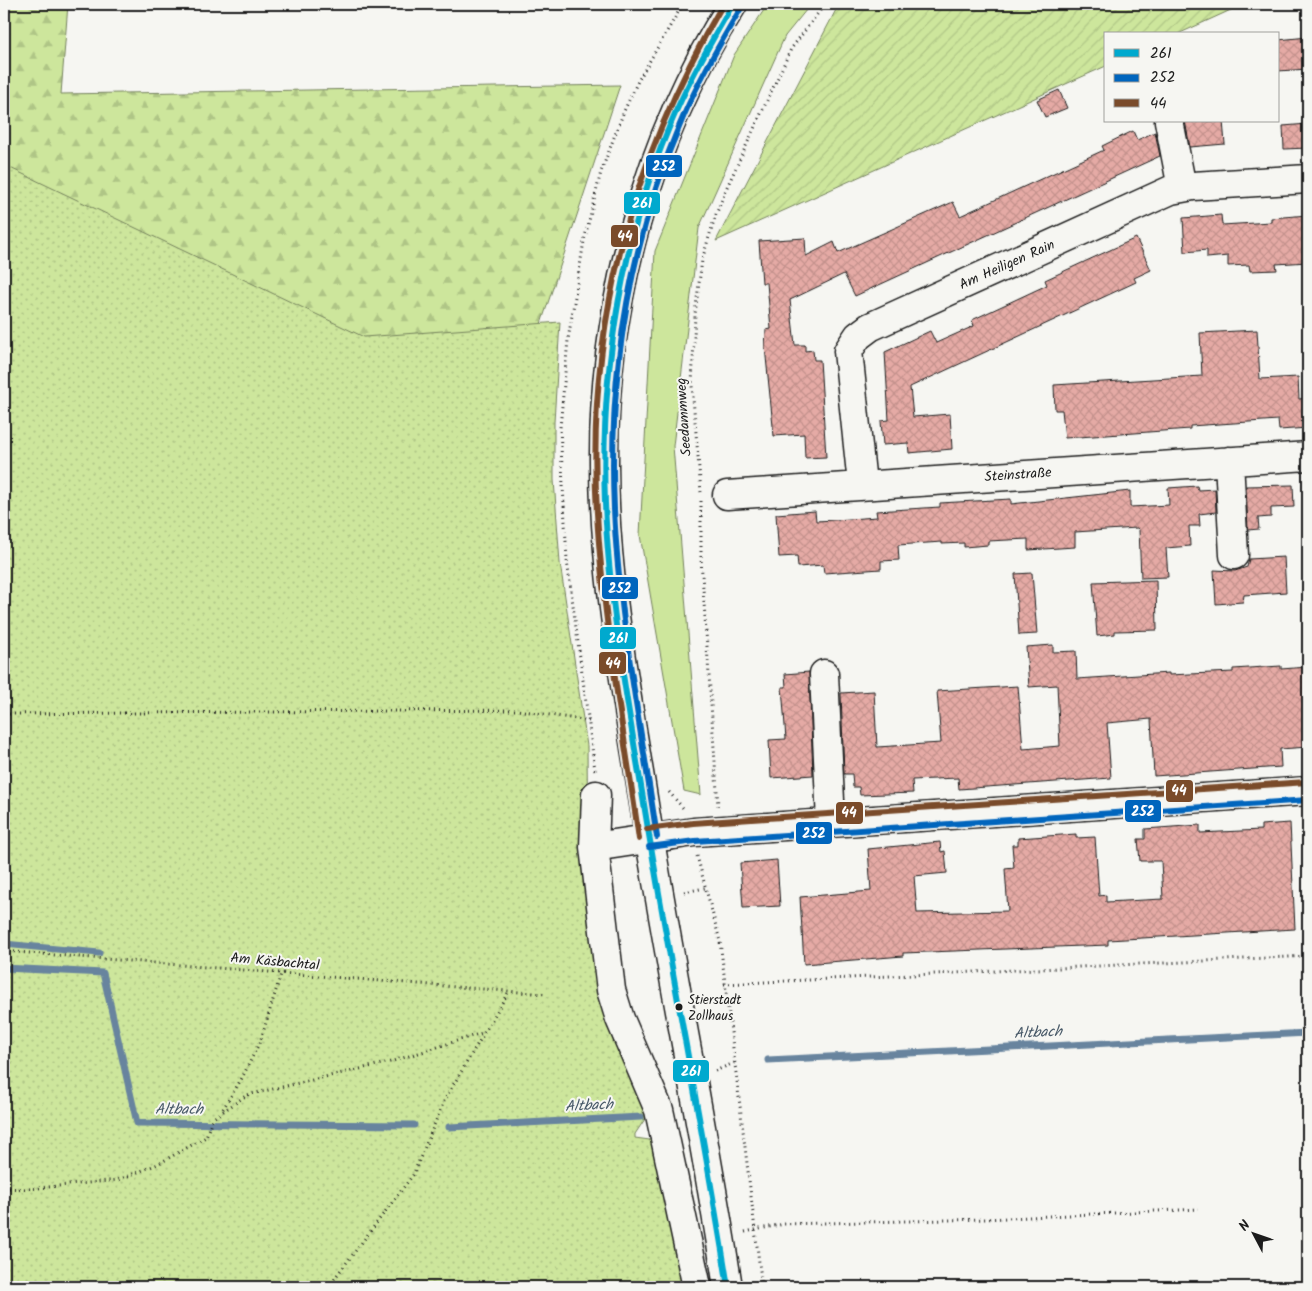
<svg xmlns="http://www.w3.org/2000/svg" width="1312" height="1291" font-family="Kalam,sans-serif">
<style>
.grass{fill:#cde69c;stroke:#74815c}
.forest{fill:url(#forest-firs);stroke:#74815c}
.park{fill:url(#park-dots);stroke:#74815c}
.garden{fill:url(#garden-furrows);stroke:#74815c}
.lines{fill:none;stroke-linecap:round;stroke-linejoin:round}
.stream{stroke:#67849e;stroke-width:7}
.building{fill:url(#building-cross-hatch);stroke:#1c1c1c}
.minor-casing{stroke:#1c1c1c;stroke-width:31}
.major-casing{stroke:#1c1c1c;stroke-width:31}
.path{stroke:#1c1c1c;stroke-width:3;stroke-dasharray:1 4;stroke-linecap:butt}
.minor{stroke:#f6f6f2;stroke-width:28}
.major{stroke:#f6f6f2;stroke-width:28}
.bus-1-casing{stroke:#f6f6f2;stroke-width:10}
.bus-2-casing{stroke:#f6f6f2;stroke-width:10}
.bus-3-casing{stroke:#f6f6f2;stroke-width:10}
.bus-1{stroke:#00a9ce;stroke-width:6}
.bus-2{stroke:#0065bd;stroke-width:6}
.bus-3{stroke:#7a4b2a;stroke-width:6}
.bus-dot{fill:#1c1c1c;stroke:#f6f6f2;stroke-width:2}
.labels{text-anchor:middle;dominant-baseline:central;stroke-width:4;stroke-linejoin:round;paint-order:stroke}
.bus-label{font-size:13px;fill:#1c1c1c;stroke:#f6f6f2;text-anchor:start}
.street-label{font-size:14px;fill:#1c1c1c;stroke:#f6f6f2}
.water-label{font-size:15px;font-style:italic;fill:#485968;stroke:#f6f6f2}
.line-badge{stroke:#f6f6f2;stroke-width:2}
.badge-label{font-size:14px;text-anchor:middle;font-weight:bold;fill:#fff}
</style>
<defs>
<pattern id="forest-firs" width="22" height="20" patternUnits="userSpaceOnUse" patternTransform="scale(1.25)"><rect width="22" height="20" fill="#cde69c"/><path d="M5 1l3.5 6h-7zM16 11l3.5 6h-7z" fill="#afc586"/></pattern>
<pattern id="park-dots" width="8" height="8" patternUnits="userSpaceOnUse" patternTransform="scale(1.25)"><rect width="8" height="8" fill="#cde69c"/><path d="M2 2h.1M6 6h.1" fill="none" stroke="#afc586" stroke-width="1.8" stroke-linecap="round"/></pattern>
<pattern id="garden-furrows" width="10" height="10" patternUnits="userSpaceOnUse" patternTransform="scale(1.25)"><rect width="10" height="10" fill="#cde69c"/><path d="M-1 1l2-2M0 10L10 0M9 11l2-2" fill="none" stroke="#afc586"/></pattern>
<pattern id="building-cross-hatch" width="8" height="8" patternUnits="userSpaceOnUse" patternTransform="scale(1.25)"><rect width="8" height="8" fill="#e5aaa5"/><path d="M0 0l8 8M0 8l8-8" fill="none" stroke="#c4928d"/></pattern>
</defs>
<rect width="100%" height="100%" fill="#f6f6f2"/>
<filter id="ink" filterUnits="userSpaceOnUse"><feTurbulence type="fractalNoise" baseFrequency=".02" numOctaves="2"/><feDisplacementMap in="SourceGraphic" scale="10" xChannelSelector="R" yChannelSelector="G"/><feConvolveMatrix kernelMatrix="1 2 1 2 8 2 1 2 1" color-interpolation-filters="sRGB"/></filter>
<g filter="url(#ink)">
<path class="grass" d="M768 4H811L785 36 699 228 673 446 701 795 684 791 640 535 655 251 734 55Z"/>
<path class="forest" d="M4 4H68L61 94 620 85 536 339 4 970Z"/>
<path class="park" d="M4 165 364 337 560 322 554 422V480L560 563 587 746 588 867 649 1113 635 1134V1138L657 1141 687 1287H4Z"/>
<path class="garden" d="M839 4H1244L1178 34H1106V66L716 241Z"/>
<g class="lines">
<path class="stream" d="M4 944 99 953
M4 968 103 973 137 1123 414 1125
M768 1060 1308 1033
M449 1127 641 1117"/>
</g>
<path class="building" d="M1308 37V69L1278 71V40Z
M1059 90 1067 108 1045 117 1037 100Z
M1185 121H1223L1225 144 1190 147Z
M1308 124V148L1284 149 1283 126Z
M1133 131 1137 140 1155 132 1160 156 855 296 844 274 790 300 795 345H805V351L813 350 814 360H820L826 457 805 458 804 434 774 436 765 347 766 330 771 329 767 283H762L759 241 805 238 806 256 834 242 838 253 953 202 960 216 1104 150 1102 146Z
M1221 215 1222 225 1271 222V218L1308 215V262L1276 264 1277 270 1250 271 1249 265 1228 266V256L1207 258V250L1185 252 1183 218Z
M1136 238 1151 270 1134 278 1136 282 910 387 913 417 950 414 952 449 909 453 908 443 883 445 881 421 889 420 885 352 930 331 936 343 974 326 972 320 1047 285 1045 280Z
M1257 330 1260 379 1298 377 1299 399 1308 398V428L1279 430 1278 420 1190 426V429L1065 438 1062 410H1055L1054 385 1202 376 1200 333Z
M1293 485 1294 507 1271 508V517L1258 518 1259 529 1248 530 1246 486Z
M1197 486 1198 490 1215 489 1216 512 1199 514 1200 526H1189L1190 546 1166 548 1168 577 1141 578 1139 530 1137 528 1075 532V547L1028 550V539L988 541V545L964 547V543L942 544V542L898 545 899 560 881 561V569L824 573 823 565 798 567 797 556 779 557 776 514 815 511 816 521 835 520 877 517 876 511 940 507V503L1011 499V504L1130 491V507L1169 505 1168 488Z
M1284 557 1286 592 1244 595 1243 602 1216 604 1214 570 1235 571 1247 567 1249 559Z
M1032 573 1037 634 1019 635 1015 574Z
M1156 580 1157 630 1115 631V634L1097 636 1093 582Z
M1053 645V652L1076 651 1077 679 1169 673V675L1233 672V669L1281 666V669L1308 667V747L1280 749 1281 767 1154 776 1151 719 1107 723 1111 778 959 789 958 778 912 780 913 793 860 795 859 787H853L852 774H844L841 693 874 691 877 747 941 743 937 691 1018 686 1023 749 1060 746 1057 685 1029 687 1026 647Z
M809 672 813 775 771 778 769 740 786 739 782 687H786L785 674Z
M1290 823 1295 929 1108 940V945L903 953V956L804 964 800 897 871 891 868 849 940 842 941 852 945 851 947 873 914 876 917 913 1008 911 1005 869 1014 868 1012 845H1018V838L1076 834V838L1095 837 1099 896 1106 895V902L1163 899 1161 861H1140L1138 839H1145V829L1200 825V833L1261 830V825Z
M777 860 780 906 743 908 740 863Z"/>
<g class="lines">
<g class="minor-casing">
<path id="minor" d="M1169 121 1182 188
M1229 461 1234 555
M862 484 848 351 858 336 870 327 1171 190 1193 186 1308 179
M727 495 1308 456
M824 674 831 822
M596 795 594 847 611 990 620 1019 659 1110 697 1287
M594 847 694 832 1308 791"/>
</g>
<g class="major-casing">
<path id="major" d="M728 1287C702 1119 667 953 641 785 624 679 604 571 604 463 603 303 647 139 733 4"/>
</g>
<path class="path" d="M701 492 692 386 695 314 702 260 715 217 727 187 791 49 825 4
M701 501V559L718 806
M4 714 517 710 589 721
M595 770 567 560 560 428 568 340 584 241 601 172 624 111 638 81 683 4
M669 792 683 808
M697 856 720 941 762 1287
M684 892 705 888
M4 951 545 994
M724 984 1308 956
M715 1071 734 1063
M223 1109 242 1078 261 1039 281 974
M4 1188 28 1189 118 1180 158 1164 206 1137 212 1119 247 1095 390 1062 485 1032
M745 1232 784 1224 986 1219 1199 1209
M328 1287 413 1175 445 1099 509 991"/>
<use href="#minor" class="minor"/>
<use href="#major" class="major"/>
<g class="bus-1-casing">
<path id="bus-1" d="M728 1287C702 1124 669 961 643 798 627 700 609 602 605 503 600 369 622 232 677 109 693 73 713 38 733 4"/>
</g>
<g class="bus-2-casing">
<path id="bus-2" d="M657 837C641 728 619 619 614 509 608 373 630 239 684 115 700 78 720 43 741 8
M649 847 695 841 1308 800"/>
</g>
<g class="bus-3-casing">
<path id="bus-3" d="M647 829 693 823 1307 782
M639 839C624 731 603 622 597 513 586 327 630 163 723 4"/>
</g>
<use href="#bus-1" class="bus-1"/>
<use href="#bus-2" class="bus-2"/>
<use href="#bus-3" class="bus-3"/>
</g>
</g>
<circle class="bus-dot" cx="679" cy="1007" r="4.5"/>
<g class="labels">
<g class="bus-label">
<text x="688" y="1000">Stierstadt<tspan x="688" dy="16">Zollhaus</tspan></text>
</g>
<g class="street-label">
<text transform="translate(1007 265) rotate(-24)">Am Heiligen Rain</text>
<text transform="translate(684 417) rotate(-94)">Seedammweg</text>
<text transform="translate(1018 475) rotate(-4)">Steinstraße</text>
<text transform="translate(275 962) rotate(5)">Am Käsbachtal</text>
</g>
<g class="water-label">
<text transform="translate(1038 1033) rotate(-3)">Altbach</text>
<text transform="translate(589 1106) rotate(-3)">Altbach</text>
<text x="179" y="1110">Altbach</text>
</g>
</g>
<g class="line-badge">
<rect x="645" y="154" width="38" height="24" rx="5" fill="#0065bd"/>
<rect x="623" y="191" width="38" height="24" rx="5" fill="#00a9ce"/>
<rect x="610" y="224" width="29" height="24" rx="5" fill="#7a4b2a"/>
<rect x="601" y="576" width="38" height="24" rx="5" fill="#0065bd"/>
<rect x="599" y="626" width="38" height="24" rx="5" fill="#00a9ce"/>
<rect x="598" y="651" width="29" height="24" rx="5" fill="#7a4b2a"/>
<rect x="1165" y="779" width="29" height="24" rx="5" fill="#7a4b2a"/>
<rect x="1124" y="799" width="38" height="24" rx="5" fill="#0065bd"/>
<rect x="835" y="801" width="29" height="24" rx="5" fill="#7a4b2a"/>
<rect x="795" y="821" width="38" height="24" rx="5" fill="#0065bd"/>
<rect x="672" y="1059" width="38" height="24" rx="5" fill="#00a9ce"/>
</g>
<g class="badge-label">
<text x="664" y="171">252</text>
<text x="642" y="208">261</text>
<text x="625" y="241">44</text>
<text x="620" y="593">252</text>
<text x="618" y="643">261</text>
<text x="613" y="668">44</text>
<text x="1179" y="795">44</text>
<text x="1143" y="816">252</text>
<text x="849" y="817">44</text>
<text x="814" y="838">252</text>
<text x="691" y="1076">261</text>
</g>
<rect width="1312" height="1291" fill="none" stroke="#f6f6f2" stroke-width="20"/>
<rect x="10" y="10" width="1292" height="1271" fill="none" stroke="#1c1c1c" stroke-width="2" filter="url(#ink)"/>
<rect x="1104" y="32" width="175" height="90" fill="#f6f6f2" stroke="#9f9f9c"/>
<rect x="1114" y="49" width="25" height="8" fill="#00a9ce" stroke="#9f9f9c"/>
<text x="1150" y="58" font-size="15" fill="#1c1c1c">261</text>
<rect x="1114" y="74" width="25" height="8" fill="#0065bd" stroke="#9f9f9c"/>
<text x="1150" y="82" font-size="15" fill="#1c1c1c">252</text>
<rect x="1114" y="99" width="25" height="8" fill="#7a4b2a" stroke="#9f9f9c"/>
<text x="1150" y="108" font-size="15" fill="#1c1c1c">44</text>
<g transform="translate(1254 1234) rotate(311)" stroke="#f6f6f2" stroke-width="4" paint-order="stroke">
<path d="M0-4L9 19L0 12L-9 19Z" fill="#1c1c1c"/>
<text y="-8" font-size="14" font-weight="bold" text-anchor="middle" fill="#1c1c1c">N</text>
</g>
</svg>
